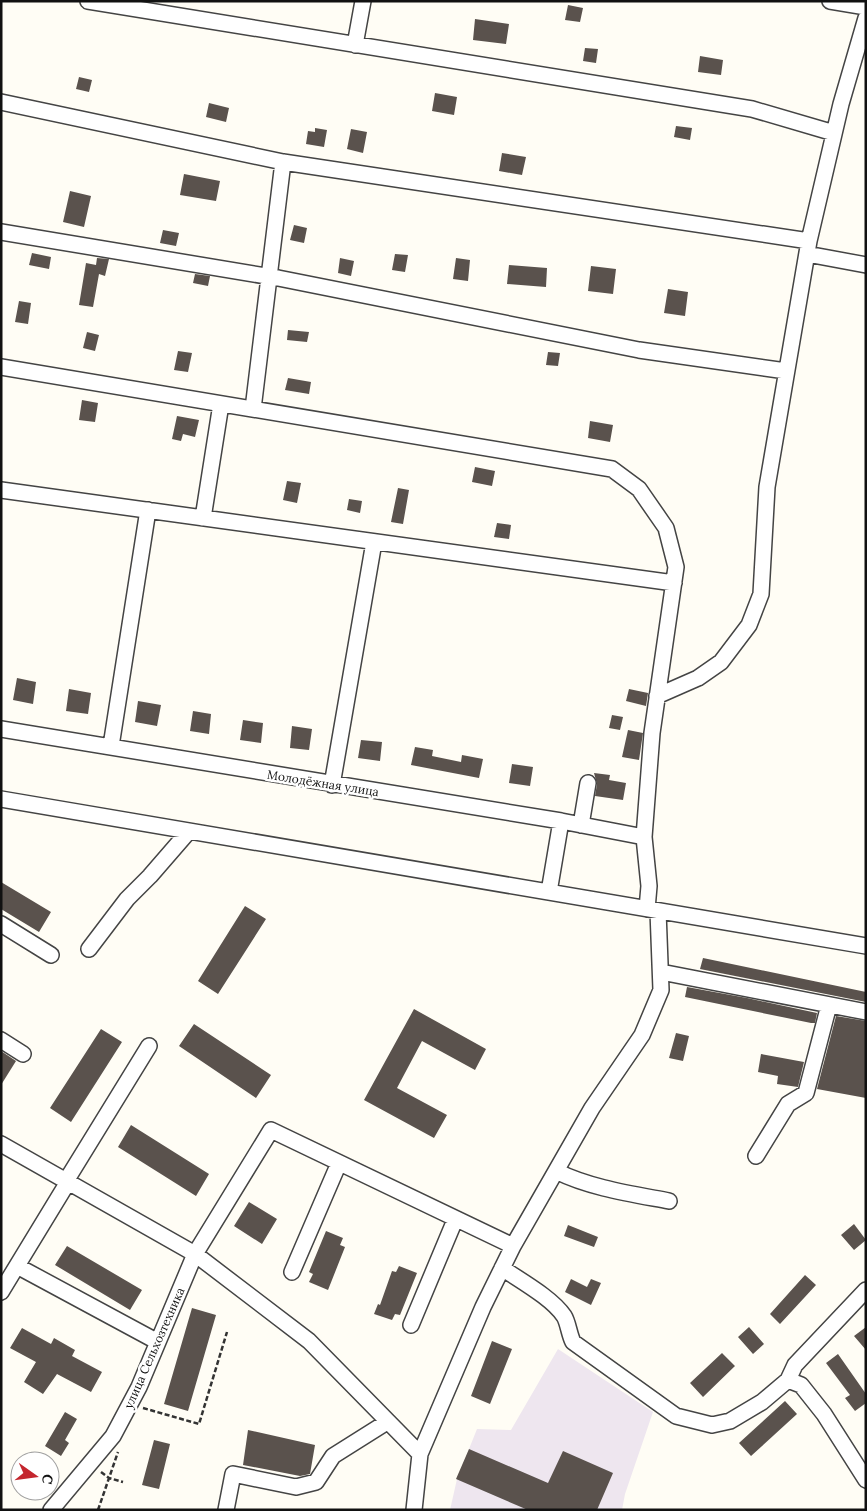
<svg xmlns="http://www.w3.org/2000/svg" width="867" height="1511" font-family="Lora,serif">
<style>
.industrial{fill:#eee6ef}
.building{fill:#5a524d}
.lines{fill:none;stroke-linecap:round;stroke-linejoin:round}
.minor-casing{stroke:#444;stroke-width:18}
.path{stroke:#333;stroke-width:2.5;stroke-dasharray:5 2.5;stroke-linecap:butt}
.minor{stroke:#fff;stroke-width:15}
.labels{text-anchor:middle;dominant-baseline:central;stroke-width:5;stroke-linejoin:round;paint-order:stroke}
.street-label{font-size:12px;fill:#111;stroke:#fff}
</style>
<rect width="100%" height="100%" fill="#fffdf5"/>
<path class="industrial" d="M558 1349 653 1412 625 1494 622 1510H450L457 1479 477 1429 511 1430Z"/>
<path class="building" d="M568 5 583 8 580 22 565 20Z
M475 19 509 24 506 44 473 40Z
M585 48 598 49 596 63 583 61Z
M700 56 723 60 721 75 698 72Z
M79 77 92 80 89 92 76 89Z
M435 93 457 97 454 115 432 111Z
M209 103 229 108 226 122 206 117Z
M676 126 692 128 690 140 674 137Z
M315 128 327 130 324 147 306 144 308 131 315 132Z
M351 129 367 132 363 153 347 149Z
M502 153 526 157 522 175 499 171Z
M184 174 220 181 216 201 180 195Z
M70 191 91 196 84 227 63 222Z
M294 225 307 228 304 243 290 240Z
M163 230 179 233 176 246 160 243Z
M32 253 51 257 49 269 29 265Z
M395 254 408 255 405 272 392 270Z
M97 258 109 259 105 276 99 274 93 307 79 305 86 263 96 265Z
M340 258 354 261 351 276 338 273Z
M456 258 470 260 468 281 453 279Z
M509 265 547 268 546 287 507 284Z
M591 266 616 269 613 294 588 291Z
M195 274 210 276 208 286 193 283Z
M668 289 688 292 685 316 664 313Z
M19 301 31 303 28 324 15 322Z
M288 330 309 332 307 342 287 340Z
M87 332 99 335 95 351 83 348Z
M178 351 192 353 188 372 174 370Z
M548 352 560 353 558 366 546 365Z
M288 378 311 382 309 394 285 390Z
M82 400 98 403 95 422 79 420Z
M177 416 199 420 195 437 183 434 181 441 172 439Z
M590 421 613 425 610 442 588 438Z
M475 467 495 471 492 486 472 482Z
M287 481 301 483 297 503 283 500Z
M398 488 409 490 403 524 391 522Z
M349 499 362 501 360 513 347 510Z
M497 523 511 525 509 539 494 537Z
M17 678 36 682 33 704 13 700Z
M69 689 91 693 88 714 66 711Z
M629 689 648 693 646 706 626 701Z
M138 701 161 705 157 726 135 722Z
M193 711 211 714 209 734 190 731Z
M612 715 623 717 620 730 609 728Z
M243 720 263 723 261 743 240 740Z
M292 726 312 729 309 750 290 748Z
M628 730 643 733 639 760 622 757Z
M361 740 382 742 380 761 358 758Z
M415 747 433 750 432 756 461 762 462 755 483 759 479 778 411 765Z
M512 764 533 767 530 786 509 783Z
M594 773 610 775 609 780 626 783 623 800 595 796 597 784Z
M1 882 51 912 39 932 1 909Z
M245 906 266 919 218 994 198 981Z
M703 958 866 992V1002L700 969Z
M687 987 747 998 817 1013 815 1023H811L685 997Z
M414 1009 486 1049 475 1070 422 1041 397 1088 447 1115 434 1138 364 1100Z
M836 1016 866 1021V1098L817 1089Z
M194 1024 271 1075 256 1098 179 1046Z
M101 1029 122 1042 71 1122 50 1108Z
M676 1033 689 1036 683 1061 669 1058Z
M1 1051 16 1061 1 1085Z
M761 1054 804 1062 798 1087 777 1084 778 1076 758 1072Z
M131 1125 209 1174 196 1196 118 1147Z
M249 1202 277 1219 262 1244 234 1226Z
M854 1224 866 1240 854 1250 841 1235Z
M568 1225 598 1237 594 1247 564 1236Z
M326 1231 343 1238 340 1245 345 1247 328 1290 309 1282 313 1274 309 1272Z
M67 1246 142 1290 130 1310 55 1265Z
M399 1266 417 1273 400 1315 395 1314 392 1320 374 1314 378 1304 380 1305 392 1271 396 1272Z
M805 1275 816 1285 780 1324 770 1314Z
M571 1279 587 1287 591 1279 601 1283 591 1305 565 1292Z
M192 1308 216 1315 188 1411 164 1404Z
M749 1327 764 1344 753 1354 738 1337Z
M866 1327V1350L854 1336Z
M22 1328 51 1344 54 1338 75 1350 72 1356 102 1372 91 1392 57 1374 43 1394 24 1382 36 1362 10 1348Z
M492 1341 512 1349 490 1404 471 1396Z
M722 1353 735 1366 703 1397 690 1383Z
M838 1354 866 1394V1403L855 1411 845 1398 850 1395 826 1363Z
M785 1401 797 1414 751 1456 739 1443Z
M65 1412 77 1419 65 1440 69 1443 61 1456 45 1446Z
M248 1430 315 1445 310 1474 300 1476 243 1465Z
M154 1440 170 1444 159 1489 142 1485Z
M469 1449 548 1483 563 1451 613 1473 597 1510H528L456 1479Z"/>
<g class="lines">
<g class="minor-casing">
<path id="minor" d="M88 1 752 109 834 133
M830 1 866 7
M355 45 363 1
M1 102 283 162 809 241
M1 232 278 278 639 350 786 371
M807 254 866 265
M1 367 612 469 639 489 666 528 676 567 652 733 644 837 649 886 647 909
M253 409 283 162
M1 490 674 583
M203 518 221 404
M657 696 698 678 721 662 749 625 761 594 767 487 809 241 841 104 866 18
M1 729 561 821 644 837
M111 746 148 510
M332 785 374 542
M1 799 866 946
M581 825 588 783
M549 892 561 821
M1 924 51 955
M89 949 127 899 150 876 189 831
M661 972 866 1012
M1 1040 23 1054
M1 1144 195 1254 309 1341 420 1454
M756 1156 788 1104 806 1093 829 1005
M556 1171C590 1188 632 1194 669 1201
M66 1181 149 1046
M17 1266 158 1342
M502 1268C521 1281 552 1298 564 1316 568 1322 569 1334 573 1342L676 1416 712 1425 730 1421 762 1402 788 1380 795 1365 866 1290
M292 1272 339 1163
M1 1292 68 1182
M411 1325 455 1220
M788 1380 801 1385 824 1414 866 1480
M51 1510 113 1436 139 1387 195 1254 271 1130 513 1246
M226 1510 233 1474 296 1487 316 1482 333 1456 387 1422
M414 1510 420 1454 483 1307 513 1246 592 1108 642 1035 661 990 658 911"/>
</g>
<path class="path" d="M143 1408 199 1424 227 1332
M101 1472 109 1478 123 1482
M98 1510 118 1452"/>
<use href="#minor" class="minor"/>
</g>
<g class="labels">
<g class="street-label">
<text transform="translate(323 783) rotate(9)">Молодёжная улица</text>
<text transform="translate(154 1348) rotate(-66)">улица Сельхозтехника</text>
</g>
</g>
<rect width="867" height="1511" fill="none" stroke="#111111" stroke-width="5"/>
<g transform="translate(35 1476) rotate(104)"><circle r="24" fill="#ffffff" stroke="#a0a0a0"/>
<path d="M0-4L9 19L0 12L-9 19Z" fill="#c4262e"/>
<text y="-8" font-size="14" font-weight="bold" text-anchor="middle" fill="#111111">С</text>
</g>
</svg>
